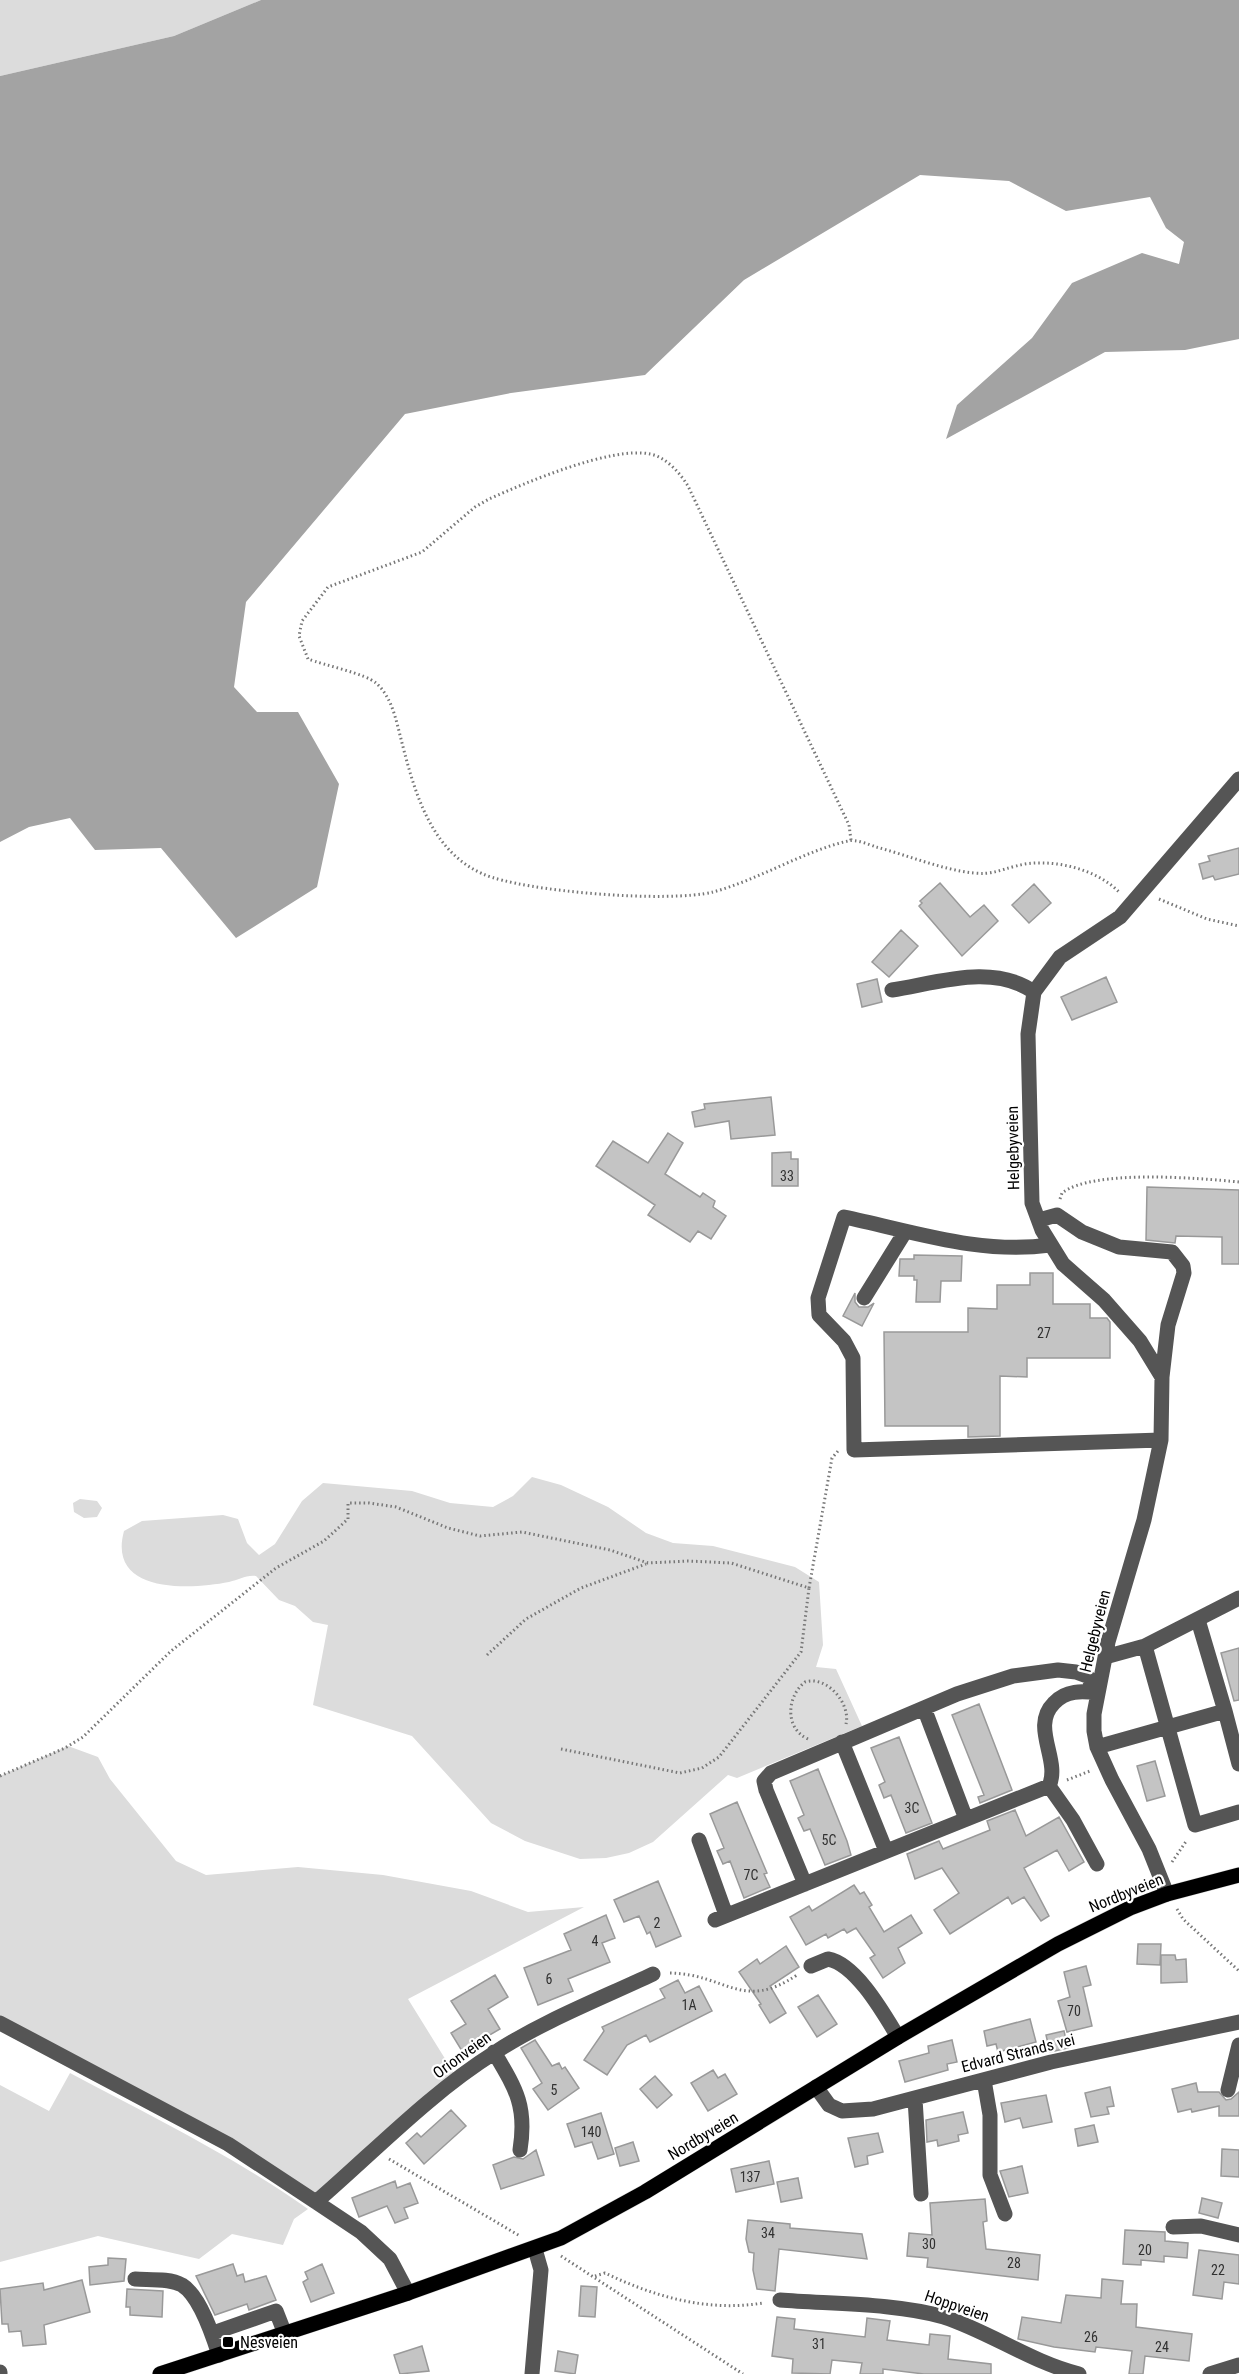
<svg xmlns="http://www.w3.org/2000/svg" width="1239" height="2374" font-family="'Roboto Condensed',sans-serif">
<style>
.green{fill:#dcdcdc}
.water{fill:#a3a3a3}
.building{fill:#c4c4c4;stroke:#999;stroke-width:1.5}
.lines{fill:none;stroke-linecap:round;stroke-linejoin:round}
.major-casing{stroke:#dbdbdb;stroke-width:16}
.path{stroke:#777;stroke-width:3;stroke-dasharray:1.5 3;stroke-linecap:butt}
.minor{stroke:#555;stroke-width:15}
.major{stroke:#000;stroke-width:15}
.poi-dot{fill:#000;stroke:#fff;stroke-width:2}
.labels{text-anchor:middle;dominant-baseline:central;stroke-width:4.5;stroke-linejoin:round;paint-order:stroke}
.number-label{font-size:14px;fill:#313131}
.street-label{font-size:16px;fill:#000;stroke:#fff}
.poi-label{font-size:16px;fill:#000;stroke:#fff;text-anchor:start}
</style>
<rect width="100%" height="100%" fill="#fff"/>
<path class="green" d="M0 0H261L174 36 0 76Z
M532 1477 561 1485 608 1507 646 1533 673 1543 713 1546 795 1567 819 1582 823 1645 816 1667 836 1669 862 1726 737 1778 728 1775 653 1842 629 1853 606 1858 580 1859 525 1841 491 1823 412 1736 313 1705 328 1625 313 1622 295 1606 279 1600 256 1576C245 1575 239 1580 229 1582 188 1590 107 1593 124 1531L142 1521 223 1515 238 1519 247 1543 259 1555 275 1544 302 1501 323 1483 412 1491 450 1503 493 1507 513 1496Z
M80 1499 97 1501 102 1508 97 1517 84 1518 74 1512 73 1503Z
M68 1746 98 1757 110 1779 176 1861 206 1875 298 1867 383 1875 471 1891 528 1912 584 1907 408 1999 457 2078 316 2202 0 2023V1776Z
M70 2073C151 2116 233 2156 308 2209L294 2219 283 2245 232 2234 199 2259 98 2236 0 2262V2085L49 2111Z"/>
<path class="water" d="M261 0H1239V339L1185 350 1105 352 946 439 957 405 1032 338 1072 283 1142 253 1179 264 1184 242 1166 228 1150 197 1066 211 1009 181 920 175 744 280 645 375 511 393 405 414 246 602 234 687 257 712H298L339 784 317 887 236 938 161 848 95 850 70 818 29 827 0 842V76L174 36Z"/>
<path class="building" d="M1239 848V874L1215 880 1213 876 1203 879 1199 864 1210 861 1208 856Z
M940 883 970 917 984 905 998 921 962 956 919 906 922 903 920 901Z
M1034 884 1051 903 1029 923 1012 905Z
M901 930 918 946 889 977 872 962Z
M1106 977 1117 1002 1072 1020 1061 997Z
M877 979 882 1002 862 1007 857 984Z
M771 1097 775 1135 731 1139 729 1121 695 1127 692 1112 705 1109 704 1104Z
M668 1133 683 1143 665 1174 700 1197 703 1193 715 1201 713 1207 726 1216 711 1239 698 1231 690 1242 648 1215 655 1205 596 1166 613 1141 648 1163Z
M791 1152V1159H798V1186H772V1153Z
M1147 1187 1239 1190V1264H1222V1237L1176 1236 1175 1243 1146 1240Z
M914 1255 962 1256 961 1281H941L940 1302H916L917 1280H914V1276H899L900 1259H914Z
M1030 1273H1053V1304H1090V1318H1107L1110 1322V1358H1027V1377L1000 1376V1436L968 1437V1426H885L884 1332H968V1308L997 1309V1285H1030Z
M855 1293V1302L859 1307H868L874 1303 862 1326 843 1316Z
M1239 1648V1700L1234 1701 1221 1653Z
M979 1704 1012 1790 980 1803 978 1797 984 1795 952 1715Z
M899 1737 932 1823 906 1833 891 1795 884 1798 879 1785 885 1782 871 1748Z
M1155 1761 1165 1796 1147 1801 1137 1766Z
M818 1769 847 1841 851 1855 825 1865 810 1829 804 1831 798 1818 804 1815 790 1781Z
M737 1802 767 1873 764 1874 770 1887 744 1898 730 1861 723 1864 717 1851 724 1848 710 1814Z
M1015 1810 1026 1836 1059 1817 1084 1862 1069 1871 1057 1850 1024 1868 1049 1916 1041 1921 1024 1897 1012 1904 1008 1897 950 1934 934 1910 959 1893 942 1868 915 1879 907 1854 939 1841 943 1849 990 1830 987 1821Z
M658 1881 681 1936 656 1947 650 1932 647 1934 639 1916 624 1922 614 1900Z
M854 1885 860 1894 864 1892 872 1905 869 1907 884 1932 911 1915 922 1933 898 1948 905 1963 883 1978 870 1958 875 1955 856 1928 847 1933 844 1929 828 1938 826 1934 806 1945 790 1917 809 1906 812 1911Z
M606 1915 615 1938 602 1943 610 1962 568 1979 573 1991 538 2005 524 1968 571 1950 564 1934Z
M1138 1944H1161L1160 1965 1137 1964Z
M786 1946 799 1967 770 1986 786 2013 770 2023 759 2005 761 2004 739 1972 757 1959 760 1964Z
M1161 1955H1175L1176 1960 1186 1959 1187 1982 1161 1983Z
M1086 1966 1091 1985 1083 1987 1092 2026 1067 2032 1058 2001 1070 1997 1064 1972Z
M495 1975 508 1997 488 2009 500 2029 462 2051 451 2033 466 2024 451 2001Z
M678 1980 685 1993 699 1986 712 2011 650 2042 646 2035 627 2045 607 2075 584 2060 604 2031 602 2027 665 1998 660 1989Z
M818 1995 837 2024 817 2037 798 2007Z
M1030 2019 1036 2042 998 2052 996 2044 987 2046 984 2031Z
M1064 2031 1068 2048 1050 2052 1046 2035Z
M535 2040 552 2066 559 2063 562 2069 565 2067 579 2088 548 2110 533 2089 542 2083 521 2048Z
M952 2040 957 2062 947 2064 948 2070 905 2082 899 2061 929 2053 928 2046Z
M713 2070 718 2078 725 2074 737 2094 708 2111 691 2083Z
M655 2076 672 2095 657 2108 640 2089Z
M1196 2083 1198 2092H1219L1226 2100 1231 2099 1239 2092V2116H1219V2106L1192 2112 1191 2109 1178 2112 1172 2089Z
M1110 2087 1114 2106 1107 2107 1109 2114 1091 2117 1085 2093Z
M1046 2095 1052 2122 1023 2128 1020 2118 1005 2122 1001 2103Z
M451 2110 466 2126 424 2164 406 2143 417 2133 421 2137Z
M963 2112 968 2133 958 2135 959 2141 938 2146 937 2140 927 2142 926 2120Z
M601 2113 614 2154 598 2159 592 2142 575 2147 567 2124Z
M1094 2125 1098 2142 1078 2146 1075 2129Z
M878 2133 883 2152 867 2156 868 2164 855 2167 848 2138Z
M633 2142 639 2161 620 2166 615 2148Z
M1222 2149 1239 2150V2177L1221 2176Z
M536 2150 544 2175 501 2189 493 2165 514 2157 523 2159Z
M769 2161 774 2184 736 2192 731 2169Z
M1022 2166 1028 2193 1009 2197 1000 2171Z
M798 2178 802 2198 781 2202 777 2182Z
M395 2181 397 2188 410 2183 418 2203 404 2208 408 2218 395 2223 387 2206 359 2217 352 2198Z
M1202 2198 1222 2203 1218 2218 1199 2213Z
M985 2199 987 2221 983 2222 986 2249 1040 2255 1038 2280 927 2267 928 2258 907 2256 909 2233 932 2235 930 2203Z
M748 2220 790 2224V2228L862 2234 867 2259 779 2249 775 2291 757 2289 753 2270 754 2253 749 2252 746 2239Z
M1125 2230 1165 2232V2241L1188 2243 1187 2258 1164 2256V2262L1141 2260V2265L1123 2264Z
M1199 2250 1239 2255V2284L1224 2282 1222 2299 1193 2295Z
M108 2258 126 2259 124 2281 90 2285 89 2267 108 2265Z
M233 2264 237 2276 243 2274 245 2282 266 2276 276 2300 249 2310 247 2304 215 2315 196 2276Z
M322 2264 334 2293 311 2302 303 2282 308 2279 305 2272Z
M1102 2279 1123 2281 1121 2304H1137L1136 2327 1192 2334 1189 2361 1145 2356 1143 2374H1129L1132 2351 1096 2347 1095 2352 1054 2347 1018 2339 1022 2317 1061 2323 1066 2295 1101 2298Z
M82 2280 90 2312 44 2325 46 2344 23 2346 21 2331 9 2332 8 2324H2L0 2289 43 2283 44 2290Z
M581 2286 597 2287 595 2317 579 2316Z
M127 2289 163 2291 162 2317 130 2315V2307H126Z
M777 2317 795 2319 794 2329 865 2337 867 2318 890 2321 887 2340 929 2345 930 2334 950 2336 948 2359 991 2364V2374H924L883 2369V2374H860L862 2363 832 2360 830 2374 792 2373 793 2359 772 2356Z
M422 2346 429 2371 400 2374 394 2355Z
M558 2351 578 2355 575 2374 555 2371Z"/>
<g class="lines">
<g class="major-casing">
<path id="major" d="M160 2374 408 2293 561 2238 645 2192 898 2037 1058 1944 1130 1908 1167 1894 1239 1875"/>
</g>
<path class="path" d="M851 840 849 825 688 486C680 473 666 457 650 454 611 446 525 483 489 499L475 507 422 552 328 587 302 621 299 636 308 659C324 665 366 674 376 683 392 697 396 720 401 739 414 790 430 851 483 874 524 892 670 903 713 892 758 880 804 851 848 841 856 839 868 844 876 847 907 855 943 870 974 873 991 875 1000 870 1016 866 1048 857 1096 868 1119 892
M1159 899 1207 919 1239 926
M1060 1199 1062 1193C1093 1169 1198 1178 1239 1182
M487 1655 526 1619 581 1588 646 1564
M808 1739C784 1728 787 1696 805 1682 827 1675 851 1704 846 1724
M561 1749 680 1773 702 1768 719 1757 801 1652 809 1588
M0 1776 65 1748 83 1737 171 1651 276 1568 324 1541 348 1519V1503H369L396 1507 448 1528 480 1536 522 1532 610 1550 648 1563 688 1561 731 1563 809 1588 832 1458 838 1451
M1067 1780 1090 1771
M1172 1862 1187 1840
M1177 1909 1183 1919 1239 1971
M670 1973C726 1974 742 2012 797 1975
M389 2159 520 2236
M561 2256 743 2374
M595 2276 605 2273C655 2297 708 2312 763 2303"/>
<path class="minor" d="M892 990C937 983 993 963 1034 992
M1039 1220 1057 1215 1082 1232 1119 1247 1172 1252 1183 1266 1184 1273 1168 1325 1162 1377
M1050 1245C980 1255 912 1231 844 1217L818 1298 819 1315 844 1341 853 1358 854 1450 1161 1440
M864 1298 905 1232
M1239 1598 1145 1646 1195 1825 1239 1812
M1105 1657 1145 1646
M924 1708 966 1819
M1225 1711 1239 1764
M842 1742 886 1851
M1097 1747 1225 1711 1198 1620
M1049 1786 1073 1820 1097 1864
M699 1840 726 1915
M805 1884 766 1790 764 1781 771 1773 957 1694 1013 1676 1058 1670 1076 1672 1087 1676 1098 1693
M1167 1894 1149 1849 1112 1780 1097 1747 1094 1731V1714L1108 1642 1144 1520 1161 1440 1162 1377 1140 1341 1104 1300 1063 1264 1042 1230 1032 1203 1028 1034 1034 992 1060 957 1120 917 1239 779
M715 1920 1049 1786C1061 1760 1030 1727 1054 1703 1066 1690 1082 1691 1098 1693
M811 1966 828 1959C856 1964 884 2014 898 2037
M0 2023 228 2144 316 2202 361 2232 390 2259 408 2293
M494 2052C516 2089 527 2106 520 2150
M984 2080 990 2115V2175L1005 2214
M816 2087 829 2105 842 2111 873 2109 1051 2062 1239 2022
M1228 2090 1239 2045
M915 2099 921 2194
M316 2202C374 2152 429 2094 494 2053 543 2021 600 1999 653 1974
M1173 2227 1201 2226 1239 2235
M135 2279C149 2280 169 2278 182 2285 200 2296 213 2336 219 2355
M780 2300C830 2304 897 2303 944 2317 990 2332 1031 2362 1079 2374
M213 2333 276 2311 285 2334
M0 2372V2374
M532 2374 541 2270 535 2249
M1210 2374 1239 2365"/>
<use href="#major" class="major"/>
</g>
<rect class="poi-dot" x="222" y="2336" width="12" height="12" rx="3"/>
<g class="labels">
<g class="number-label">
<text x="787" y="1176">33</text>
<text x="1044" y="1333">27</text>
<text x="912" y="1808">3C</text>
<text x="829" y="1840">5C</text>
<text x="751" y="1875">7C</text>
<text x="657" y="1923">2</text>
<text x="595" y="1941">4</text>
<text x="549" y="1979">6</text>
<text x="689" y="2005">1A</text>
<text x="1074" y="2011">70</text>
<text x="554" y="2090">5</text>
<text x="591" y="2132">140</text>
<text x="750" y="2177">137</text>
<text x="768" y="2233">34</text>
<text x="929" y="2244">30</text>
<text x="1145" y="2250">20</text>
<text x="1014" y="2263">28</text>
<text x="1218" y="2270">22</text>
<text x="1091" y="2337">26</text>
<text x="819" y="2344">31</text>
<text x="1162" y="2347">24</text>
</g>
<g class="street-label">
<text transform="translate(1013 1148) rotate(-91)">Helgebyveien</text>
<text transform="translate(1095 1631) rotate(-76)">Helgebyveien</text>
<text transform="translate(1126 1893) rotate(-22)">Nordbyveien</text>
<text transform="translate(1018 2053) rotate(-14)">Edvard Strands vei</text>
<text transform="translate(462 2055) rotate(-36)">Orionveien</text>
<text transform="translate(703 2136) rotate(-31)">Nordbyveien</text>
<text transform="translate(957 2306) rotate(19)">Hoppveien</text>
</g>
<g class="poi-label">
<text x="240" y="2342">Nesveien</text>
</g>
</g>
</svg>
